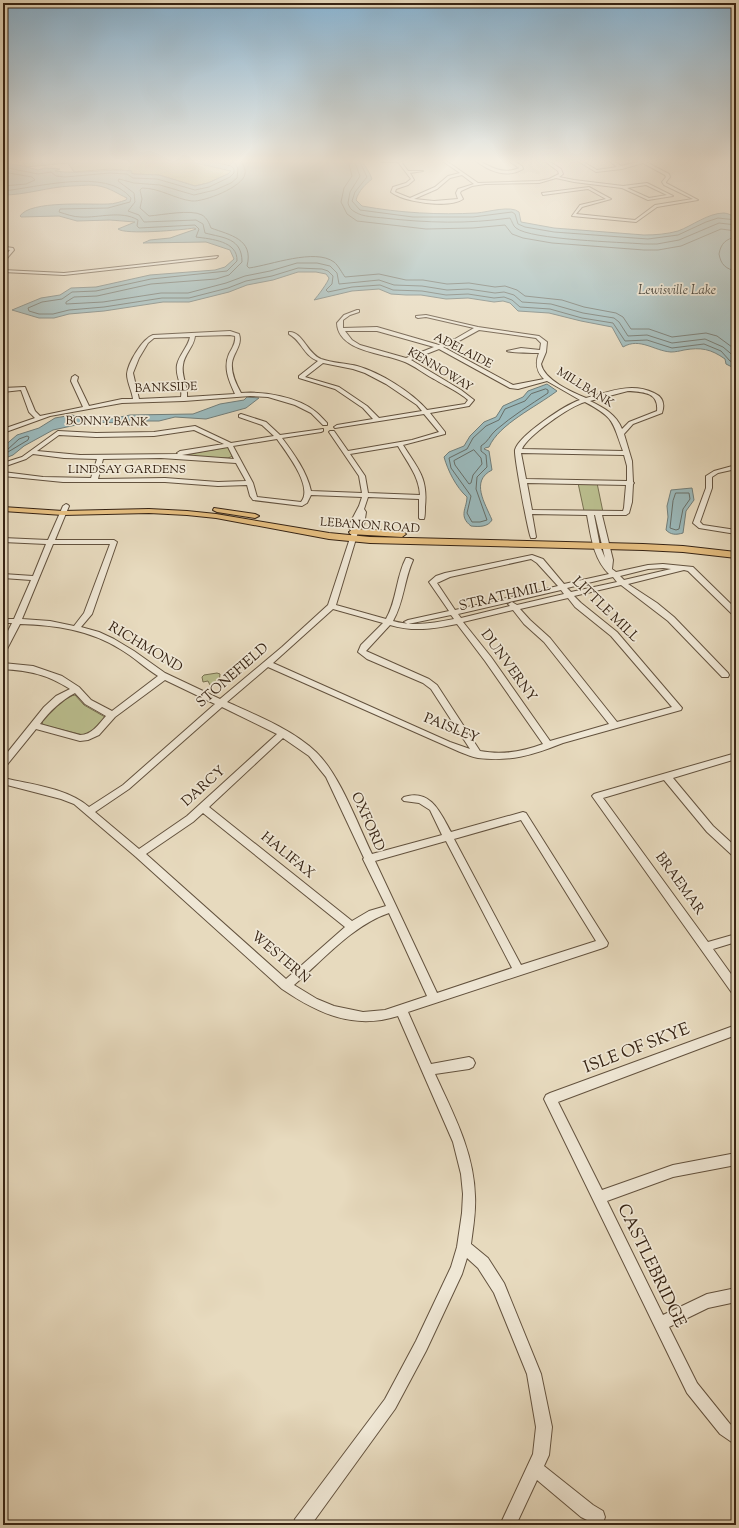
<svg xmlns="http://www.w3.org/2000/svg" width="739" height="1528" font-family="'Sorts Mill Goudy',serif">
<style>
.green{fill:#babe8e;stroke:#787151}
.water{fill:#9ab8ba;stroke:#727d78}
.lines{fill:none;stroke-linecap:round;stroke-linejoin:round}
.shore{stroke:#686e67;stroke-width:1}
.minor-casing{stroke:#63523e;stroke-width:2}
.major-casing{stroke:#372414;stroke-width:2}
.minor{fill:#efe7d5;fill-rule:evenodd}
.major{fill:#e4bd7f;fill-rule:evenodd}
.labels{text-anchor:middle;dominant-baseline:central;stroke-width:3.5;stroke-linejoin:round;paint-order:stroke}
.far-street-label{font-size:12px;fill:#372414;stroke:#efe7d5}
.far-water-label{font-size:13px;font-style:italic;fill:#555046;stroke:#efe7d5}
.street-label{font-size:14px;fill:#372414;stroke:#efe7d5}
.near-street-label{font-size:17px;fill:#372414;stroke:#efe7d5}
</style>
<rect width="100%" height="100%" fill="#e7dabe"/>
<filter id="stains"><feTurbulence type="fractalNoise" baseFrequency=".005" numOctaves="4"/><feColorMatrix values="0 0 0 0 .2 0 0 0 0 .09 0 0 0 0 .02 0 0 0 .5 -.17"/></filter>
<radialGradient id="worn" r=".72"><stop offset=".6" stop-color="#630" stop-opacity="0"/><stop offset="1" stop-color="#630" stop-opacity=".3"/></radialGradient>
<path class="green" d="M21 160H195L197 163 231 171 228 174 208 183 195 186 159 175 133 174 131 173V171L110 169 74 172 68 163 26 167Z
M228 447 233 456 228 458 177 456Z
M578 483H597L603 512 584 511Z
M217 673 220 674 219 683C216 685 214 685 210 685L208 681 203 682 202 677 204 675Z
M75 695 84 705 105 717 92 732 83 735 43 725 42 721C51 710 60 697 75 695Z"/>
<path class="water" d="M195 160H362C365 167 370 172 372 179 365 185 359 190 356 200L362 206C400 213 439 215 477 213 488 212 511 205 519 212L521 222 554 228 644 235C656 235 667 234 678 231 692 226 708 213 724 213 728 213 732 216 736 217V251L733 255 736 257V367H732L726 364 725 359C711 349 701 347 684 350 680 351 675 352 671 352 654 351 640 337 623 347L612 327 581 321 549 313 518 311 510 303 503 301 494 302 468 298 446 299 421 295H406L391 294 379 289 352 291 314 300C318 296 328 282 329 278L326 274 316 272H298L273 280 247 285 229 292 189 302H163L104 311 69 314 54 318H39L12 310 41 298 60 295 71 288 96 287 150 275 215 270 225 267 234 259 230 250 206 242 143 243 150 240 170 238 196 229 194 228C182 230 125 235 118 229L135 222 110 220 77 221 59 216 21 217 20 216C30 200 90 205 108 204 114 204 120 202 126 200L127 198C118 194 110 188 99 186 89 184 81 186 71 186 48 187 26 195 3 195V163L18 165 38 170 45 168 60 169 55 171C80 175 106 168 132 171L131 173 134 174 159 175 195 186 208 183 228 174 231 171 197 163Z
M547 384 557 391C536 407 499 424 489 447L485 448 484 449 489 451 492 470C470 481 485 503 492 520 488 527 479 527 471 526 458 516 467 508 467 497 456 487 448 471 444 457L449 452 464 446 470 436 484 422 496 417 503 406 523 397 528 391Z
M247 397 259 398 246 408 206 419 175 417 159 421H131L121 423 95 422 130 415 193 414 220 404 244 400Z
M72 415 93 421 83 422 76 425 53 430 24 446 13 455 3 459V447L17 435 39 428 55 418Z
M692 488 694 500 686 511 683 533C676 535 671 535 666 530L668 517 667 506 671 490Z"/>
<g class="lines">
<path class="shore" d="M228 160 235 163 238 169 237 178 231 183 215 190 194 195 160 185 134 183 119 179 118 181 134 193 135 202 128 211 139 215 144 222 196 220 203 224 205 233C224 238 242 238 242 262L229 275 216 279 151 284 97 296 74 297 66 302V304L103 302 161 293H188L226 283 245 276 270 271 297 263H317L330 266 337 273 339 284 379 280 394 285 422 286 447 290 468 289 495 293 504 292 514 295 522 302 551 304 583 313 614 318 619 322 628 336 647 335 672 343 705 339 723 347 736 358
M241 160C243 165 246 169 245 174 243 187 204 202 192 201 175 199 160 188 142 188L140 190 142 199 140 208 149 216C162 215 191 209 202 215 207 218 209 223 211 228 230 235 254 239 247 266L249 268C271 265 315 248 334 262 338 265 342 273 345 277L379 274 406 280H423L447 284 469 283 495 287 505 286 517 290 525 296 562 300 584 307 616 313 623 317 631 329H649L672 337 706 333 717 336 736 350
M348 160 352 176 344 188 341 202 347 214 357 221 426 229 473 228 505 225 512 234 523 238 552 243 644 250H658L681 246 721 229 736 231
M354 160 360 176 350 192 348 203C349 207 351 210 355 212 363 217 375 217 384 218 427 223 468 224 510 218 512 221 513 226 516 228 531 240 621 242 644 244H657L679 240 719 223 736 225
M359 160 367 177 355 192 352 201 360 210 413 217H473L512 212 515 214 518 224 525 227 554 232 648 239 678 235 706 222 718 218 736 220
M3 167 38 174 51 172 56 176 65 177 110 173 127 174 133 178 157 179 195 190 209 187 230 177 234 173V169L231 166 206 160
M3 172 32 177 35 180 26 184 3 186
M3 191C36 188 107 167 131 198L130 202 108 208 60 209 59 212C66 214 73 217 81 217 99 218 121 210 138 220L137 226 139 228 195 225 199 229 196 237C211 239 238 241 237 261L227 271 151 279 96 291 72 292 62 299 42 302 28 308 29 311 39 314H53L69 310 104 307 162 298H189L228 288 246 281 272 276 298 268 322 269 328 271 333 276 332 284 326 290 328 292 352 287 380 285 393 290 422 291 446 295 468 294 494 298 504 297 512 300 520 307 550 309 582 318 613 323 625 341 647 340 672 348 704 344 721 351 730 361 736 363
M736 237C726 239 721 243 719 254 721 265 726 269 736 271
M546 389 548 390V393C530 405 512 416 496 430 490 435 488 442 481 446V451L486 455 487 467 477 477 476 489 487 520 480 522H472L467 513 471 496 451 468 449 458 467 449 473 438 486 426 499 420 505 409 525 401 531 394Z
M3 450H7L19 439 27 436 29 437 28 440 3 455
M474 450 481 458 482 464 473 475 471 483 469 484 455 465 454 461Z
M676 493H689L690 499 683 509 679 529 676 530 670 528 673 501Z"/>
<g class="minor-casing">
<path id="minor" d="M400 160 408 171H423L410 173 414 180 408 185 396 189 395 192 410 198 435 187 448 176 460 173 441 160H445L478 183 539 181 549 179 559 174 558 171 543 160H547L561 169 563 174 559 177 574 180 623 186 647 183 673 196 648 200 622 188 574 182 556 178 539 183 485 184 472 186 461 191 460 193 463 199C449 209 404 202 391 192L393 187 406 183 411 179 398 162H381ZM462 175 474 184 458 189 456 193 458 199 434 201 414 199 437 189 450 178ZM646 185 667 195 649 198 627 188Z
M475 160C480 160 482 163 487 165 498 171 508 173 519 168L508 160H512L522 166 523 169C507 179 488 171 475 160Z
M580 160 597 170 617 167 608 160H612L621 166 645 160H652L646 162 669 174 670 177 666 182V183L698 200 657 207 636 222 572 216 580 205 606 199 588 189 543 195 542 193 589 187 611 199 582 207 576 214 635 220 655 205 693 199 664 185 662 182 666 177 665 175 643 163 622 169 596 172 576 160Z
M6 247 13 248 14 250 3 263V259L10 250 4 249Z
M218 256 216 258 64 275 3 272V270L64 273Z
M357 310H359V312L350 315 343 320V328L377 327 439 345 455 339 474 328 426 317 418 318 416 317V316L426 315 478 327 539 336 547 342 546 352 541 364C544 380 572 392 586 398 609 392 631 382 654 393 663 397 665 404 662 413L633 424 624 434 632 461 633 482 634 483 633 484 632 502 629 513 626 515H602L613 560 612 569 616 572 648 565 663 564 693 567 736 609V615H733L688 571 684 570 628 584 657 603 674 617 728 673 729 675 728 677H722L668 621 621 585 574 596 581 603 617 632 682 708 681 710 563 743C533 755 510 762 478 758 472 757 466 754 460 752L268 667 227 702C256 715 293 730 316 752 340 775 357 823 372 854L442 835 430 810 419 803 404 801 402 799 404 797C431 788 441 814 451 832L523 812 526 813 608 943 607 946 603 948 408 1012 431 1064 469 1057 473 1059 475 1063 473 1067 469 1069 435 1074C453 1113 474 1152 475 1196 476 1212 473 1228 471 1244L488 1258 504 1283 541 1374 552 1427 549 1455 544 1466 593 1505 603 1511 605 1517 603 1523 597 1525 581 1517 537 1480 516 1525H500L533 1454 536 1427 527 1374 494 1293 478 1268 467 1258 462 1274 426 1351 395 1409 311 1525H293L295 1519 385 1399 416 1341 451 1267 457 1247 462 1213 463 1194 461 1174 453 1142 398 1016C354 1030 319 1014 282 989L136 857 74 804 61 799 3 784V778C30 784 67 788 89 807L123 785 215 704 165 680 115 717 99 735 88 740 80 741 36 729 6 766 3 767V758L44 707 56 696 70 689C46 674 30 671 3 669V663L33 666 62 676 79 687 91 700 112 711 158 676C145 668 134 657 120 649 90 630 55 625 20 624L7 649 3 652V641L12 623H3V619H14L31 580 3 578V574L33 576 46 544 3 542V538L48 540 63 506 66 504 68 505 69 506 55 540H114L117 542 92 614 81 627 99 632 114 639 134 651 165 673 220 699 282 647 328 605 352 532 349 528V525L359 506 362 497 311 495 307 503 302 506 253 500 250 496 247 485 218 486 165 482H63L3 476V472L43 477 91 478 97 459 64 458 33 454 26 459 3 467V463L22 457 58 431 96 433 154 432 195 426 231 443 274 436 262 425 239 417V415L241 414 266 422 280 435 323 429V431L321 432 282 438C294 454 307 472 311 491L362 493 359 476 329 432 330 431H334L348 451 412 440 439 432 424 414 335 428 334 427 337 425 373 419 363 408 335 389 299 378V376L318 361C303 355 302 341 289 334V332C302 331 307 353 321 359 332 363 345 363 357 366 379 372 412 392 427 410L465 404 468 400C458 391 445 386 434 379 424 374 415 366 405 362 385 353 338 352 337 323L344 315ZM479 330 536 338 541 343 540 350 521 348 507 351C512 353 532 353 539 353 535 363 536 371 544 379L513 385 443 347 459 341ZM345 331H377L434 347 406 358 360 345 352 340ZM439 349 510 388 518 389 547 381 580 400C566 404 518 436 515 450 514 456 528 532 531 538H535L536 537 532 514 587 515C591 536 593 558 609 574L564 584 543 559 532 555 445 573 436 576 429 582 449 611 408 620 404 622 408 624 451 615 454 619C433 623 414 627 393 621 404 602 404 580 413 560L409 558H406C396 577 397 600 386 619L336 605 358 532 364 525 366 512 364 509 368 497 419 499V518L420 519H424C425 516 425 511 425 507 428 477 418 469 403 445L445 434V432L430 413 469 406 474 400 461 390 411 360ZM323 363 353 369 365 373 386 384 417 405 422 411 379 418 367 406 339 387 305 377ZM628 391C643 392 659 392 657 411L629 422 622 429C616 414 604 408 590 401ZM585 402C615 418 612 421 623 451L522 449C527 436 570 406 585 402ZM194 430 224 444 180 451 177 453 178 454 80 455 37 451 59 435 96 437 154 436ZM277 439C286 452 314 487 301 502L257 497 253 483 233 446ZM398 446C407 462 419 476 420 495L368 493 365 476 350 454ZM228 447 234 459 182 455ZM521 453 624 455 627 466V481L526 479ZM161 458 236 463 246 481 218 482 165 478 98 479 103 459ZM527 483 626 485 624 508 623 511 532 510ZM594 515H595L605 558 600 546ZM359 519 358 525 356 527ZM53 544H110L84 613 74 626 50 621 22 619ZM531 559 537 563 558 586 455 610 437 583 450 577ZM663 568 671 569 624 580 620 576 648 569ZM613 577 617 582 571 592 567 588ZM561 590 564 594 517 605 512 602 508 604 510 606 461 618 458 614ZM568 598 575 607 611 636 672 707 617 722 550 638 530 620 520 609ZM333 609 383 623 361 645 358 652 367 659 423 683 431 689 470 749 450 742 273 663ZM513 610 524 624 544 642 609 724 550 741 491 657 463 622ZM457 624 485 661 543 744C522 752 502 755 480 751L437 685 429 679 366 651 390 625C414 632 432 629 457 624ZM75 693 85 704 106 716C99 724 92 735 80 735L40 724C50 711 60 701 75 693ZM222 707 277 734 187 816 139 849 95 812 129 789ZM283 738 309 756 326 777 364 858 363 859 386 906 369 911 352 921 209 807ZM203 813 345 927 286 979 146 854 193 822ZM521 820 596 941 521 965 454 839ZM446 841 512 968 437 993 375 861ZM389 913 427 996 385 1010 363 1012 334 1006 317 999 294 985C323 960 353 925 389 913Z
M230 331 239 334C243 345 233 353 232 363 231 374 236 384 241 393 263 391 299 397 316 412 320 415 323 419 327 423V425H323L311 413 295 405 268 397 250 396 184 401 122 403 50 416 3 433V429L35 418 29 412 21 390 3 392V388L25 387 35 411 40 416 83 407 71 381 72 377 75 375 78 377 77 381 89 406 122 399H133C132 391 127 382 127 374 128 363 142 339 153 335ZM230 335 235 336C236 343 232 348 229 354 223 368 229 381 235 394L187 397C188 386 181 376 183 365 184 354 194 347 195 336ZM190 337C188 347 179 355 177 365 175 376 183 386 181 397L139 399 133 373 139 358 148 343 154 338Z
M736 465V469L718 473 712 477V488L700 522 703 525 736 530V534L699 528 693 523 706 488V476L714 471Z
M736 753V759L673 778 713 826 736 847V857L733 856 707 832 664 780 603 798 708 942 736 934V942L713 949 736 981V995L732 993 592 796 594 794 597 793Z
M736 1025V1035L558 1102 602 1190 673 1165 736 1153V1165L673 1177 607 1201 663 1315 707 1294 736 1288V1302L708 1308 669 1327 697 1383 730 1424 736 1428V1445L720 1434 687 1393 544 1099 546 1095 550 1093Z"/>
</g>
<g class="major-casing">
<path id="major" d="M3 507 63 511 149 509 187 511 216 514 329 533 370 537 643 544 683 546 736 552V558L683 552 643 550 370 543 329 539 216 518 187 515 149 513 63 515 3 511Z
M214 508 255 514 259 516 255 518 217 512 213 510Z
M353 529 402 531 406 534 402 537 350 534 349 532Z"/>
</g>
<use href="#minor" class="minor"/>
<use href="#major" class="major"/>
</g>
<linearGradient id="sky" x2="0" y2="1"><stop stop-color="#89b6d6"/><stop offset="0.43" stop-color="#f4eee2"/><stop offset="1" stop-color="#f4eee2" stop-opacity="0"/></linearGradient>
<rect width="739" height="374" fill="url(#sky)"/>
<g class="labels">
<g class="far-street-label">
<text transform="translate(463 351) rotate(27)">ADELAIDE</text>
<text transform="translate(440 370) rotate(31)">KENNOWAY</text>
<text transform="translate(166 388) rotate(-2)">BANKSIDE</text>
<text transform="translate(585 388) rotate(32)">MILLBANK</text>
<text transform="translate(107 422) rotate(1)">BONNY BANK</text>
<text x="127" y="470">LINDSAY GARDENS</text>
<text transform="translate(370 526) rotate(4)">LEBANON ROAD</text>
</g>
<g class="far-water-label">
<text x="677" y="291">Lewisville Lake</text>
</g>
<g class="street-label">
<text transform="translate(505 597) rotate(-13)">STRATHMILL</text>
<text transform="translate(605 610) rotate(44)">LITTLE MILL</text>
<text transform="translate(145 648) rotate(31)">RICHMOND</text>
<text transform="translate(508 666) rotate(54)">DUNVERNY</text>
<text transform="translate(233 676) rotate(-41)">STONEFIELD</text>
<text transform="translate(451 729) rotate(22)">PAISLEY</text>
<text transform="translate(204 787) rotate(-42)">DARCY</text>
<text transform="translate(367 822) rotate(66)">OXFORD</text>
<text transform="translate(287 856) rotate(39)">HALIFAX</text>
<text transform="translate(679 884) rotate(54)">BRAEMAR</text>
<text transform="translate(280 958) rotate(40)">WESTERN</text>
</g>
<g class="near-street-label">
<text transform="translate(637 1049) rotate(-21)">ISLE OF SKYE</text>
<text transform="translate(651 1266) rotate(64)">CASTLEBRIDGE</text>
</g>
</g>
<rect width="739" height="1528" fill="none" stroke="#e7dabe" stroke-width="16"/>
<rect x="4" y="4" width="731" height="1520" fill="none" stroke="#372414" stroke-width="2"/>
<rect x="8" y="8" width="723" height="1512" fill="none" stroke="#372414"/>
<rect width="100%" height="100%" filter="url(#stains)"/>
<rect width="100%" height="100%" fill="url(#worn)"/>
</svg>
